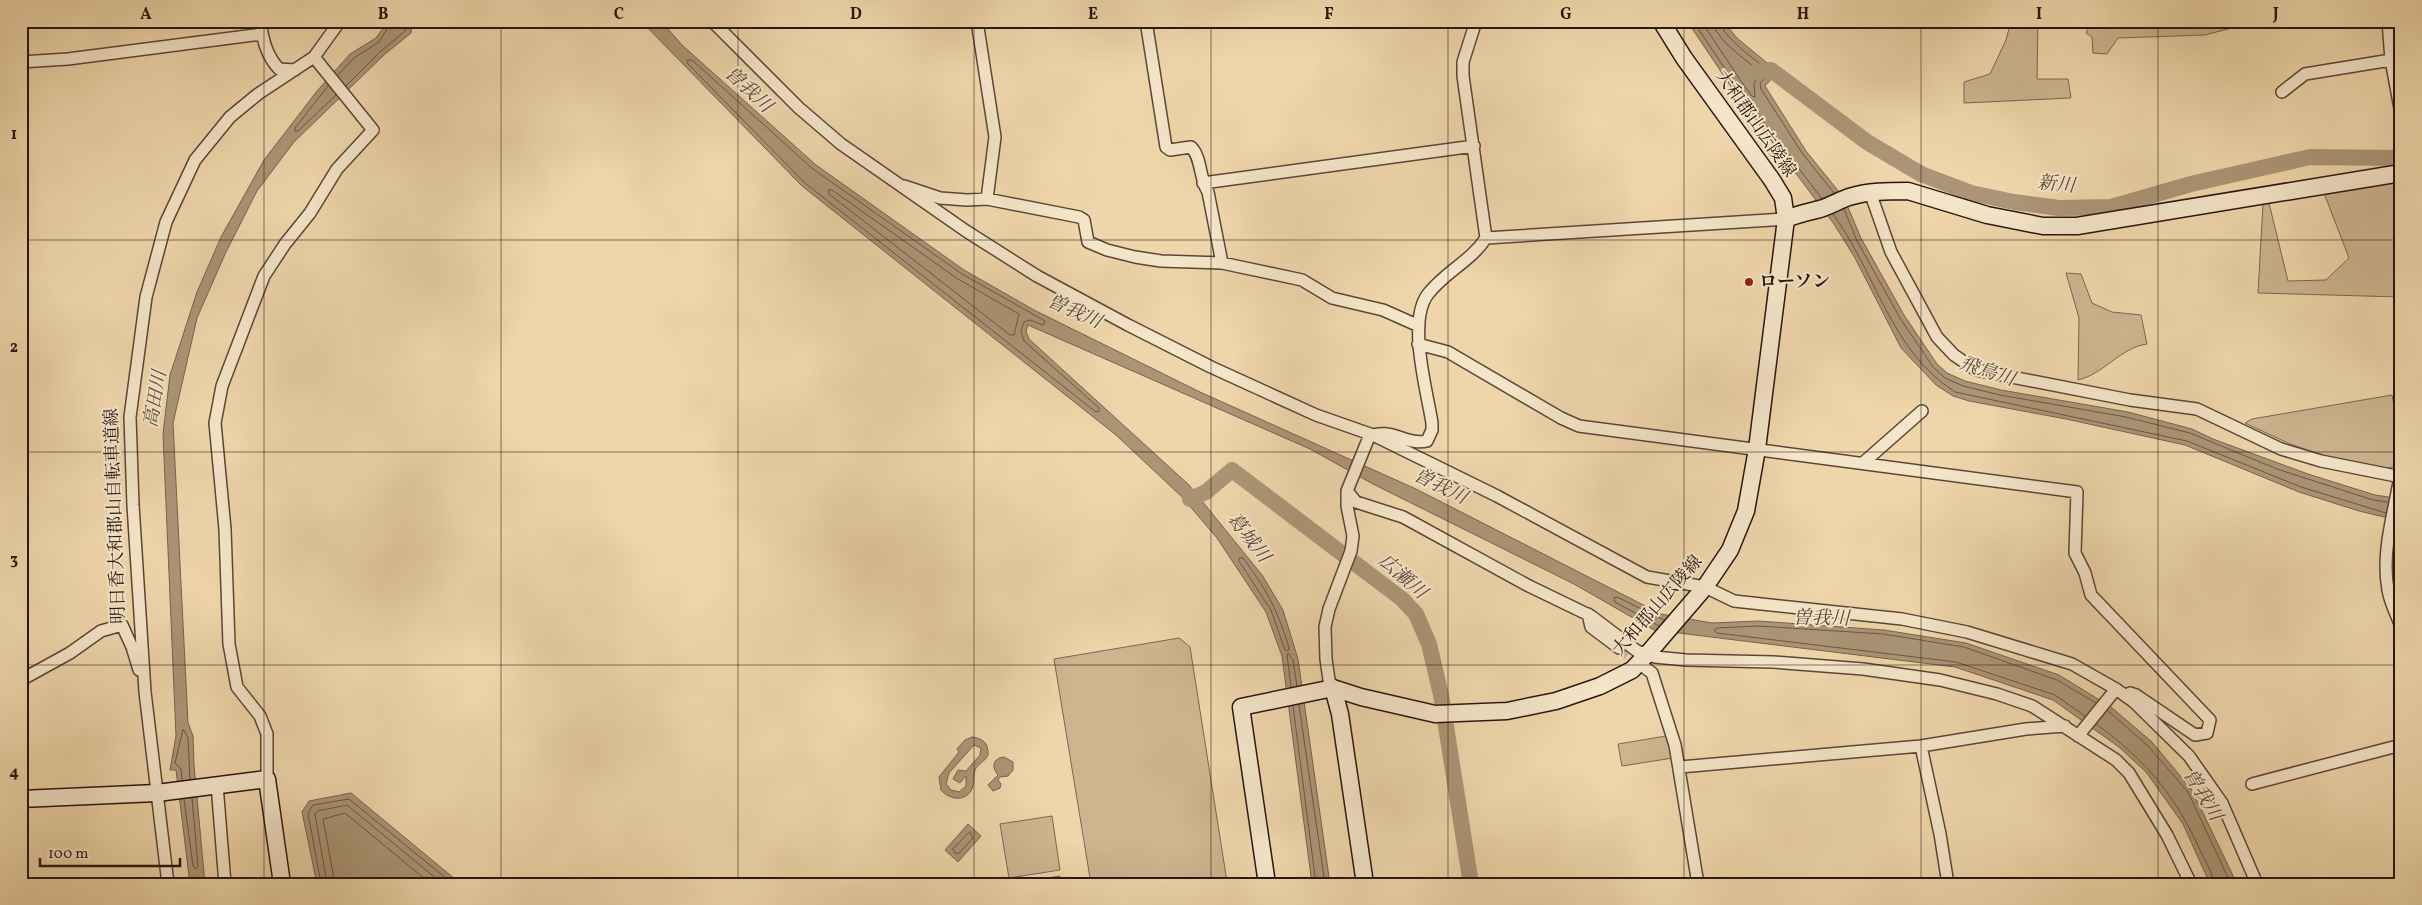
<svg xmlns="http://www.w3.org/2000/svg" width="2422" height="905" font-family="Vollkorn,'Noto Serif JP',serif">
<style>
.green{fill:#cdb590;stroke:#7b6650}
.water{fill:#ab9576;stroke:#77624d;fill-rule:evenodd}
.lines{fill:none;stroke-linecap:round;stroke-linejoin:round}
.shore{stroke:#6a5643;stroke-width:1}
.river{stroke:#ab9576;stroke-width:16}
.street-tunnel{stroke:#c7b08b;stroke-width:11;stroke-dasharray:11 5.5;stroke-linecap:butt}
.street-casing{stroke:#5a4636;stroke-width:14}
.secondary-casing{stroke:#291610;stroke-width:19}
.street{stroke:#f4e4c8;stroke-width:11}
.secondary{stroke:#f4e4c8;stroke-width:16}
.grid{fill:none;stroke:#291610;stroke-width:1;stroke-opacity:0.55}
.poi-dot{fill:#8f2418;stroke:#f4e4c8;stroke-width:2}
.labels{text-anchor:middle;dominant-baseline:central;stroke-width:4;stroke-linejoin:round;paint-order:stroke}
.street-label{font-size:18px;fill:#291610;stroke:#f4e4c8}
.poi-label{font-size:18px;font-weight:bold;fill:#291610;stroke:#f4e4c8;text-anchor:start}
.water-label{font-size:19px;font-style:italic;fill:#5d4939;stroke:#f4e4c8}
.neatline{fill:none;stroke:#291610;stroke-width:2}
.grid-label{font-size:16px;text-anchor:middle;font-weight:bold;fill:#291610}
</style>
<rect width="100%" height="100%" fill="#eed6aa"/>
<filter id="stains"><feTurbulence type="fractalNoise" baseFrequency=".004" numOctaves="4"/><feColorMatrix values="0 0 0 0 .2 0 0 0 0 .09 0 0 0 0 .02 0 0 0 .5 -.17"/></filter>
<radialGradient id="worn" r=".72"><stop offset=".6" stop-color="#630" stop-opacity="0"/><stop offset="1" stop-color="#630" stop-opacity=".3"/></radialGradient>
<path class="green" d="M2011 21H2038L2037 79H2068L2071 98 1964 103V82L1990 74 2006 40Z
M2092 21H2241L2243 25 2205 35 2118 38 2107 54 2093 53 2092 37 2086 33Z
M2401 181V297L2258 293 2263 204 2269 203 2288 281 2326 280 2349 258 2324 193Z
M2066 273 2081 274 2092 303 2112 312 2141 315 2147 344C2120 348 2104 374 2078 380L2079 318Z
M2392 395 2401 441V464L2382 470 2334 459 2290 444 2245 423 2252 419Z
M1179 638 1190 647 1227 882 1213 884H1091L1054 659Z
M1666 736 1673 758 1622 766 1618 744Z
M1052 816 1060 870 1009 878 1000 824Z
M1060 876 1061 884H1009Z"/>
<path class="water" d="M388 21H412L411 33 384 55 294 142 257 191 226 252 197 318 173 423 188 723 193 736 194 765 205 884H190L176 770H170L176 736 163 434 170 375 197 292 221 237 264 160 317 91 350 54 376 38Z
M641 21H661L682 45 816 165 964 270 1034 310 1200 392 1416 489 1661 614 1712 623 1758 621 1884 630 1966 643 2059 675 2111 707 2152 742 2192 790 2237 884H2210L2183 824 2146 772 2119 747 2053 700 1955 667 1654 630 1574 584 1373 484 1310 449 1028 325 1026 331 1029 339 1189 485 1262 575 1283 610 1298 659 1330 884H1312L1282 656 1266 612 1217 538 1182 497 1116 435 802 186Z
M1687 21H1723L1737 38 1778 72 1765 86 1806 151 1844 198 1861 238 1904 315 1937 364 1947 373 1965 381 2001 390 2128 412 2192 429 2213 439 2308 474 2375 495 2401 499V521L2359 511 2299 492 2185 445 2066 419 1969 401 1953 396 1936 385 1901 348 1855 258 1834 224 1736 94Z
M972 737C983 738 989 744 988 755 985 762 978 763 975 770 973 776 975 781 973 786 969 802 950 801 941 790L939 777 959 752 957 749 965 740ZM974 745 981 748 980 755 966 771 958 770 953 779 960 783 966 776V786L959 792 951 790 946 784 949 773Z
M1004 757 1013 762V770L1008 776 1000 777 998 780 1001 784 1000 788 993 791 988 785 998 775C991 767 993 758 1004 757Z
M351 793 461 884H317L302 812 309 801Z
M968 824 981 836 958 862 945 850Z"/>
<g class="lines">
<path class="shore" d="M1693 21 1740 91 1822 199
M1701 21 1745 87 1752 96 1755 97 1754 84 1760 72C1747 60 1714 39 1713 21
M1720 21C1721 36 1757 61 1769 71L1760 84 1761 89 1802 153 1834 193
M688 60H692L813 169 962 274 1045 321 1043 325 1030 320 1024 322 1021 331 1024 341 1099 408V411L1096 412 805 183 688 64Z
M338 75 354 58 379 42 392 21
M328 86 295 128V131H298L336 95
M346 86 381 51 405 31 407 21
M829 190H832L958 279 1019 314 1014 335H1010L829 194Z
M1844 209 1857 241 1900 318 1933 367 1945 378 1963 386 2000 395 2126 417 2190 433 2277 469 2373 500 2388 502
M1833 214C1877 274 1889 349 1955 392L2187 441 2301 487 2386 513
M1240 558H1243C1267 590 1278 611 1289 648L1288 651 1285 650 1271 610 1239 561Z
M1659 626 1615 602 1614 598 1617 597 1664 620
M1291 687 1287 655 1288 653 1293 660 1297 686
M1299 705 1325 884
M1293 706 1316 884
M2107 710 2148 746 2188 792 2231 884
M2085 716 2055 695 1956 662 1717 633 1714 630 1717 628 1758 626 1883 634 1964 647 2057 680 2096 703
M2096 724C2146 760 2176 796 2201 852 2205 861 2213 873 2214 884
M182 780 181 769 175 763 183 729 188 737 190 779
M184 799 193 866 196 869 198 866 192 798
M970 832 973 838 959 853 956 854 953 849Z
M321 884 308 813 313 805 349 799 453 884
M327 884 315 814 317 811 347 805 443 884
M335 884 323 819 345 813 431 884"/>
<path class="river" d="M1756 72 1771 70 1867 142 1921 174 1971 193 2014 202 2059 208 2111 207 2191 184 2310 157 2401 158
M1190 499 1206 492 1232 470 1402 599 1416 614 1429 644 1441 695 1471 884"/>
<path class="street-tunnel" d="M1619 648 1640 664"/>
<g class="street-casing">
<path id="street" d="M260 21C263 40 266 55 279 69L295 70
M712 21 799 108 841 144 966 231 1037 276 1128 325 1211 367 1316 415 1373 435 1497 496 1647 577 1705 587 1734 601 1902 619 1967 632 2072 664 2116 689 2134 702 2189 756 2222 803 2257 884
M977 21 995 137 987 199
M1146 21 1166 147 1170 150 1191 147C1202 158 1199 178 1208 192L1222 263
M1476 21 1463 62V76L1486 238 1786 219
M2388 21 2391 60 2401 114
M21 62 68 59 262 34
M2282 92 2305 74 2391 60
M1203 183 1474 146
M904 186 940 198 967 200 987 199 1079 217 1084 220 1088 242 1107 250 1135 257 1161 261 1222 263 1302 280 1332 298 1383 310 1419 326
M1870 192 1891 252 1937 337 1954 355 1976 370 2130 400 2197 409 2281 449 2321 461 2401 477
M1418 344 1448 352 1561 418 1579 426 2077 492 2075 553 2085 573 2091 595 2210 720 2207 733 2195 735 2136 695 2130 693
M1863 463 1922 411
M2400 476C2394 514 2381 551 2388 590 2390 603 2397 615 2401 627
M1347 491 1356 502 1403 517 1529 586 1591 616 1637 651 1655 657 1686 660 1773 662 1863 669 1940 680 1997 694 2032 706 2116 760 2129 773 2167 835 2191 884
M1588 614 1591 627 1619 648
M1640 664 1652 673 1675 745 1698 884
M21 680 70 653 101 631 122 625 132 647 139 670
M1333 688 1329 680 1326 659 1325 627 1329 609 1351 551 1353 536 1347 506V491L1369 437C1389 426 1407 446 1427 441L1432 430V423C1427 391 1407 321 1428 294 1445 272 1471 261 1486 238
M2078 736 2116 689
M1921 746 1940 834 1948 884
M1680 767 1921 746 2026 729 2065 726
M267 779V734L260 716 237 687 229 644 225 529 215 423 222 386 264 276 285 244 310 213 337 169 373 130 314 57
M2252 784 2401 745
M217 785 225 884
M168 884 145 692 133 505 130 417 146 297 166 222 195 160 230 117 258 94 314 57 340 21"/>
</g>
<g class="secondary-casing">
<path id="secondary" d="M1786 219C1798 214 1808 212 1820 209 1830 206 1840 200 1849 197 1868 191 1889 191 1908 191L1987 215 2043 226H2077L2401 173
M1333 688 1361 697 1435 714 1507 711 1556 701 1600 686 1632 670 1650 651 1705 587 1730 550 1746 511 1757 449 1786 219 1783 198 1772 180 1684 58 1661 21
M1333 688 1340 714 1365 884
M21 799 157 793 267 779 282 884
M1267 884 1241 707 1333 688"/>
</g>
<use href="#street" class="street"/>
<use href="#secondary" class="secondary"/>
</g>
<path class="grid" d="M264 21V884M501 21V884M738 21V884M974 21V884M1211 21V884M1448 21V884M1684 21V884M1921 21V884M2158 21V884M21 240H2401M21 452H2401M21 665H2401"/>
<circle class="poi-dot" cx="1749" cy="282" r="5"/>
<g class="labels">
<g class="street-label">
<text transform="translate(1755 124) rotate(55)">大和郡山広陵線</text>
<text transform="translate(116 516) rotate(-92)">明日香大和郡山自転車道線</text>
<text transform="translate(1658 606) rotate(-49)">大和郡山広陵線</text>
</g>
<g class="poi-label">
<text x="1759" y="282">ローソン</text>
</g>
<g class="water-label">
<text transform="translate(748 90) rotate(43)">曽我川</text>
<text transform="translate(2056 185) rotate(5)">新川</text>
<text transform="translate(1074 312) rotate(24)">曽我川</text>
<text transform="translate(1987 372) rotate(18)">飛鳥川</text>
<text transform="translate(156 399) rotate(-80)">高田川</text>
<text transform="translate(1440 487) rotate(26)">曽我川</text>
<text transform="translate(1248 538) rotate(52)">葛城川</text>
<text transform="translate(1402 577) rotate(41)">広瀬川</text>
<text transform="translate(1821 619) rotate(1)">曽我川</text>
<text transform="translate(2202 795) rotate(59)">曽我川</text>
</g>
</g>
<rect width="2422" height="905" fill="none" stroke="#eed6aa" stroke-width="55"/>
<path d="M40 858v8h140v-8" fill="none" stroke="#291610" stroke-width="2.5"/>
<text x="48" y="858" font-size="15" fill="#291610" stroke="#f4e4c8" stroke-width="4" paint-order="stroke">100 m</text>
<rect x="28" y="28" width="2366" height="850" class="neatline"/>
<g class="grid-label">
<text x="146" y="19">A</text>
<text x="383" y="19">B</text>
<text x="619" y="19">C</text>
<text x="856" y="19">D</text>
<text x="1093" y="19">E</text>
<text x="1329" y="19">F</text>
<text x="1566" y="19">G</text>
<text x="1803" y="19">H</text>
<text x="2039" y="19">I</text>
<text x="2276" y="19">J</text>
<text x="14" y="139">1</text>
<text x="14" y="352">2</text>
<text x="14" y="564">3</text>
<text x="14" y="777">4</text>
</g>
<rect width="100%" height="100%" filter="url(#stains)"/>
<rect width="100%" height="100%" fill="url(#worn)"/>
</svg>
